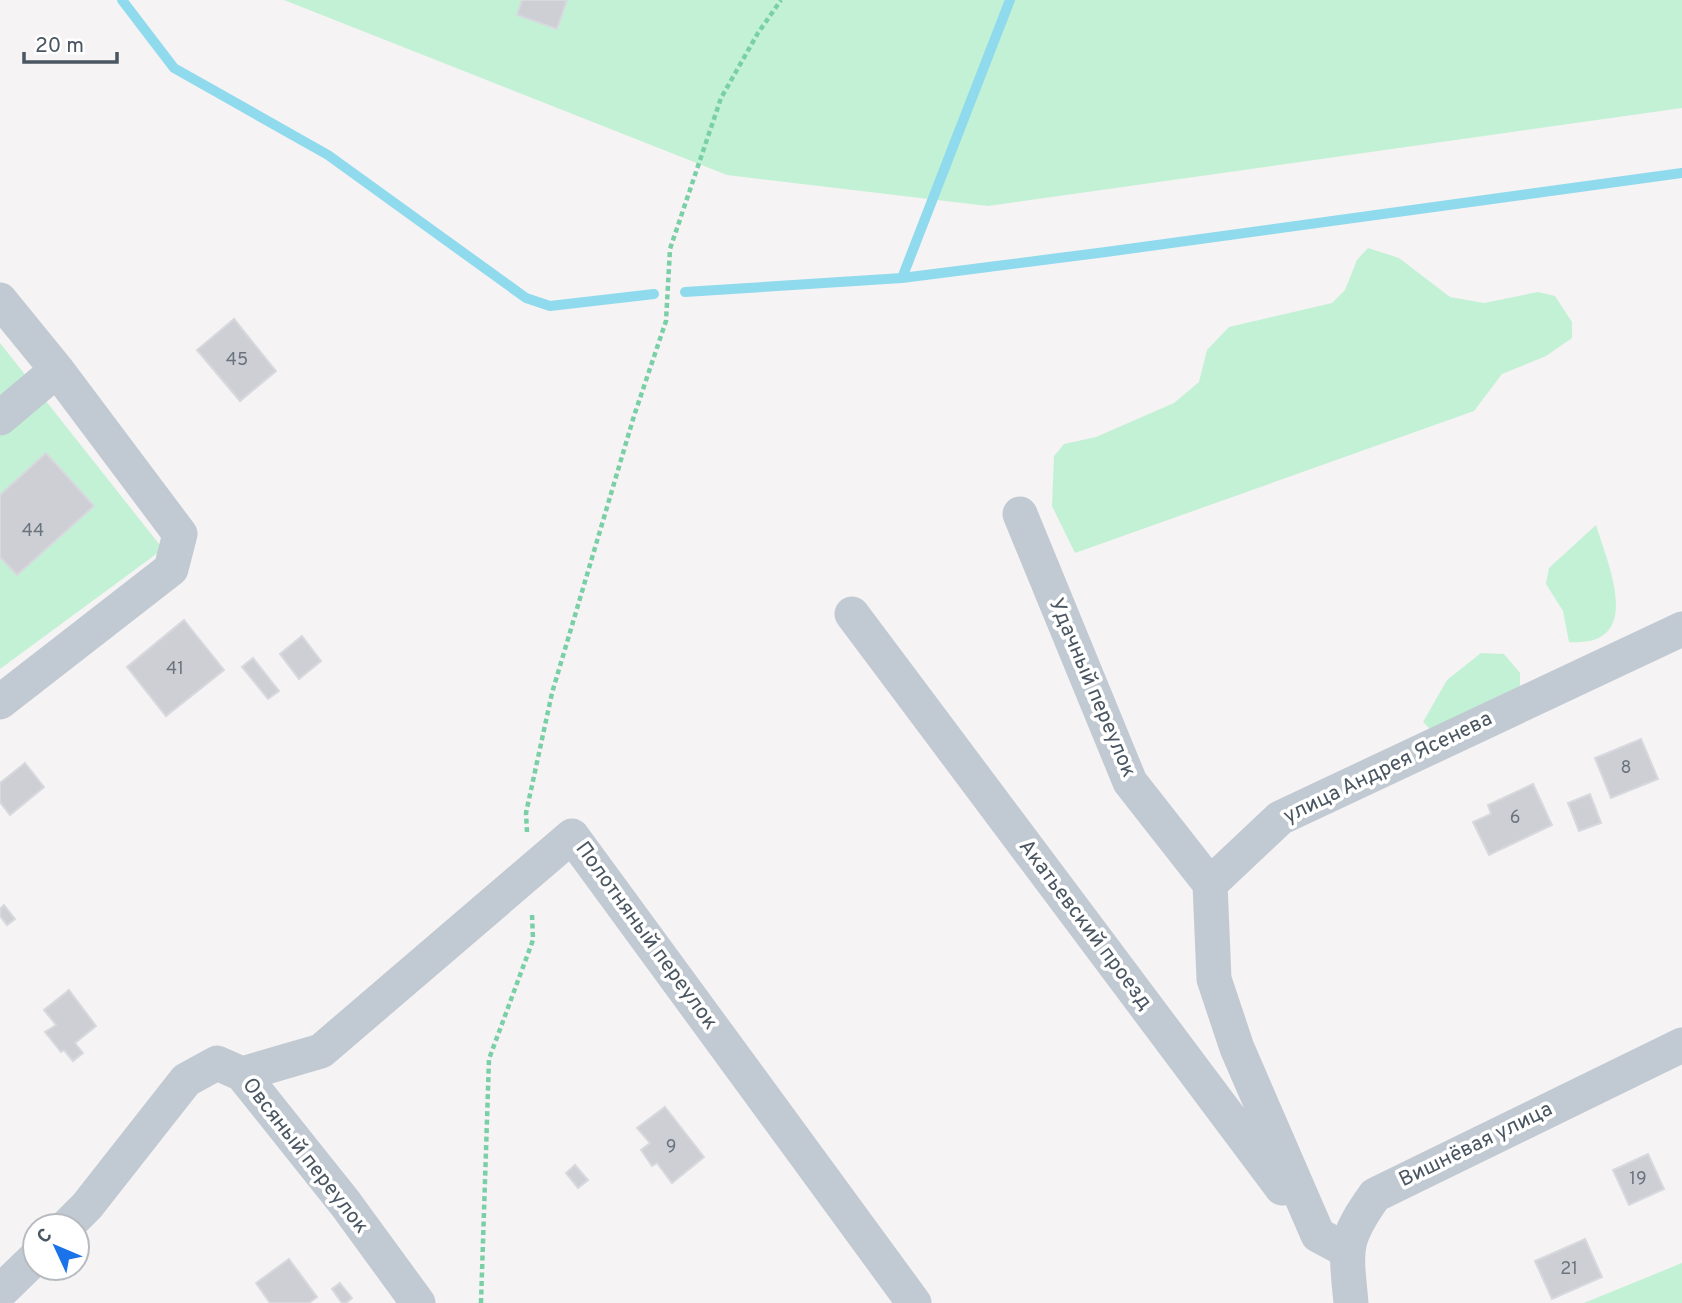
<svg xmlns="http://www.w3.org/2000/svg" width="1682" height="1303" font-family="Overpass,sans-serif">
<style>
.green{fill:#c3f1d5}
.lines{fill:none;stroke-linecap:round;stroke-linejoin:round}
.stream{stroke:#90daee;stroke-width:10}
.building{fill:#cdcfd5;stroke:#d7d9de;stroke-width:2}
.path{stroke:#7ad0a6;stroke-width:4.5;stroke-dasharray:5 3.5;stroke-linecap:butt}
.minor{stroke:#c1cad2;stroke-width:35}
.labels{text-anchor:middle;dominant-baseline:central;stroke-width:7;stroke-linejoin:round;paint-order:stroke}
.number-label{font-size:18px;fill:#6b747e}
.street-label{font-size:21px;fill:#4a5661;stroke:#fff}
</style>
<rect width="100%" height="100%" fill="#f5f3f3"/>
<path class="green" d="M284 0H1682V108L988 206 727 175Z
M1368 248 1399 258 1450 297 1484 303 1538 292 1555 296 1572 322V338L1546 356 1502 374 1474 411 1075 553 1052 506 1054 456 1064 444 1096 437 1174 403 1199 382 1207 350 1229 327 1332 303 1345 290 1357 260Z
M0 343 163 549 0 669Z
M1596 525C1609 567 1645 647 1569 642L1563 611 1546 584 1549 568Z
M1481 653 1504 654 1520 673V689L1439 738 1423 722 1447 680Z
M1682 1263V1303H1584Z"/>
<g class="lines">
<path class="stream" d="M122 0 174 68 328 155 526 298 550 306 654 294
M902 278 1010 0
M685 292 902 278 1106 252 1682 173"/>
</g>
<path class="building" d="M522 0H567L557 29 517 15Z
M234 319 276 371 240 401 197 350Z
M46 453 94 506 17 575 0 557V495Z
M184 620 224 670 166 716 127 667Z
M302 636 321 661 299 679 280 654Z
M253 658 279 691 268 699 242 667Z
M1641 739 1658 779 1611 798 1595 758Z
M25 763 44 787 10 815 0 802V783Z
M1533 784 1552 825 1489 855 1473 822 1491 814 1488 805Z
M1590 794 1601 823 1579 831 1568 803Z
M4 905 15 919 7 925 0 916V909Z
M69 990 96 1026 75 1043 83 1053 73 1061 64 1050 61 1052 45 1032 56 1025 44 1010Z
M665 1107 704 1157 672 1183 657 1163 652 1166 641 1150 650 1143 637 1128Z
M1648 1154 1664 1189 1629 1205 1613 1170Z
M575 1165 588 1180 578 1188 566 1173Z
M1585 1239 1602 1277 1552 1299 1535 1261Z
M289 1259 317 1297 309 1303H270L256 1283Z
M340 1283 352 1298 346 1303H342L332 1289Z"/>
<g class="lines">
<path class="path" d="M527 832 526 813 552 693 634 416 666 321 670 249 721 98 758 33 781 0
M481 1303 489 1059 533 940 532 914"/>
<path class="minor" d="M0 300 57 370 180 534 171 569 0 702
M0 418 57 370
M1020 514 1130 782 1210 884
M852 614 1282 1188
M242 1074 321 1051 572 836 914 1303
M67 1226 87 1206 186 1080 217 1063 242 1074 345 1203 418 1303
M1346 1250 1318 1235 1237 1048 1214 979 1210 884 1280 818 1682 629
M0 1292 35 1258
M1351 1303C1346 1249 1342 1241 1375 1195L1682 1045"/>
</g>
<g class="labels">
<g class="number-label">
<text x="237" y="360">45</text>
<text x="33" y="531">44</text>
<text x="175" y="669">41</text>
<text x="1626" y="768">8</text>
<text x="1515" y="818">6</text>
<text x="671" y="1147">9</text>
<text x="1638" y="1179">19</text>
<text x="1569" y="1269">21</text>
</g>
<g class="street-label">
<text transform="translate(1092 688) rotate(67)">Удачный переулок</text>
<text transform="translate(1388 768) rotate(-26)">улица Андрея Ясенева</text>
<text transform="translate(1085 925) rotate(53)">Акатьевский проезд</text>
<text transform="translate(646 936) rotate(54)">Полотняный переулок</text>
<text transform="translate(1476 1145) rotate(-26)">Вишнёвая улица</text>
<text transform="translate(305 1156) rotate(52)">Овсяный переулок</text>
</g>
</g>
<g transform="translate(56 1247) rotate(314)"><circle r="33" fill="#ffffff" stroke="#b7bbc0" stroke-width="2"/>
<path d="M0-5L12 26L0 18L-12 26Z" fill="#1a73e8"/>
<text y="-10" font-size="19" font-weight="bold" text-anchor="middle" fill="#4a5661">С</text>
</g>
<path d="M24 52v10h93v-10" fill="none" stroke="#4a5661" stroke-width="3.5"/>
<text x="35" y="52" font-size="21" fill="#4a5661" stroke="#ffffff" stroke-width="5" paint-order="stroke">20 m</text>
</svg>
